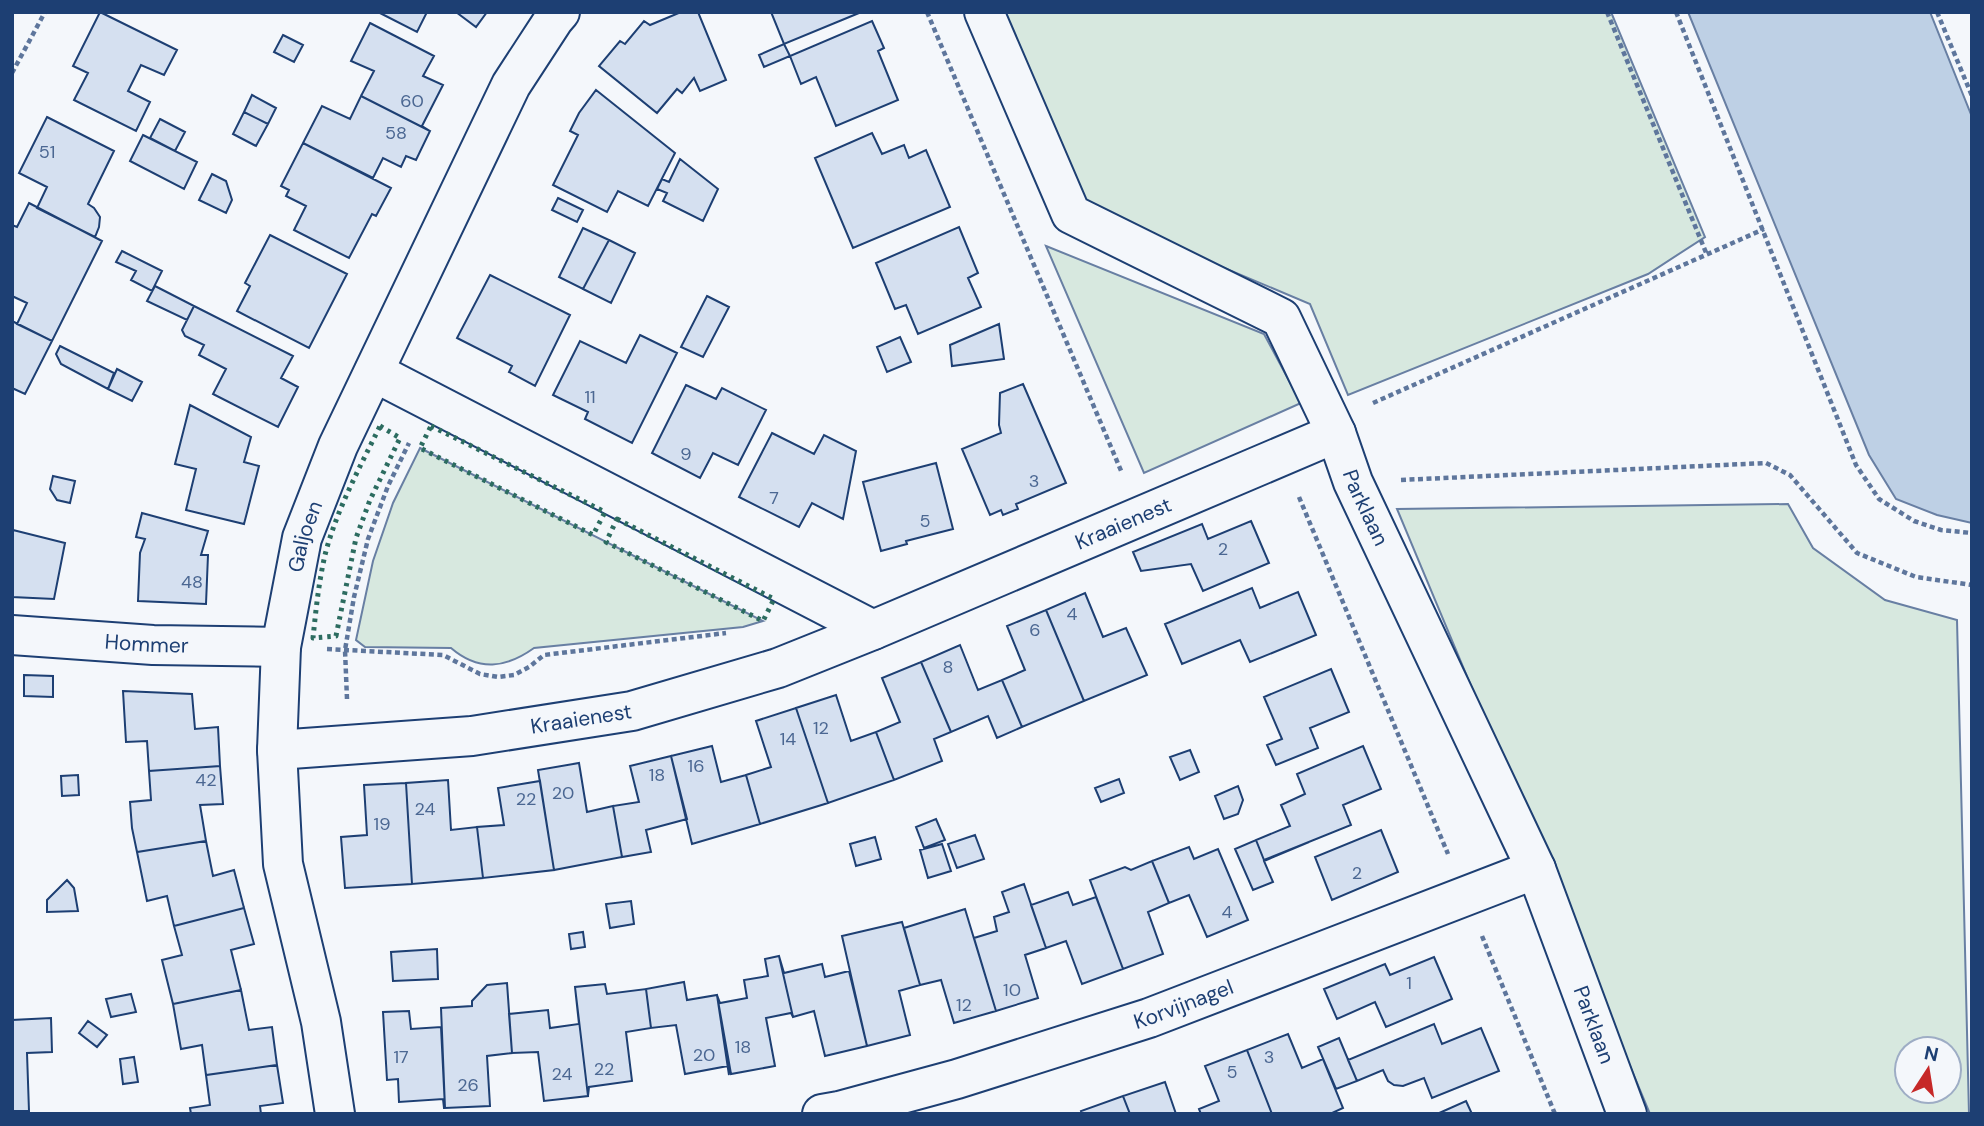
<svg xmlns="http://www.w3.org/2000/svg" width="1984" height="1126" font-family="'DM Sans',sans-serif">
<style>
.green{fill:#d7e8df;stroke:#687fa3;stroke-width:2;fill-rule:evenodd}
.water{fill:#bed0e5;stroke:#687fa3;stroke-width:2}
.building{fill:#d5e0f0;stroke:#1d3f73;stroke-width:2}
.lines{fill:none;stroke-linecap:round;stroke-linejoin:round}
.minor-casing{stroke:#1d3f73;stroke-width:42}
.path{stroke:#5e769c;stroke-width:4.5;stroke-dasharray:5 3.5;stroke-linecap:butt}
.minor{stroke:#f4f7fb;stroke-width:38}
.hedge{stroke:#2c6c60;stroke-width:5;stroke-dasharray:3.5 5;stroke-linecap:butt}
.labels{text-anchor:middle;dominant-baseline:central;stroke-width:5;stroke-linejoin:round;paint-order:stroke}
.number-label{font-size:18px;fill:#4b6792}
.street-label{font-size:21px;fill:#1d3f73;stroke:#f4f7fb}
</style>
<rect width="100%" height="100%" fill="#f4f7fb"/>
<path class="green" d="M996 12H1611L1705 237 1648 274 1348 395 1310 304 1089 211Z
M1046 246 1264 334 1301 403 1144 473Z
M420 448 763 621 743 627 534 648C506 668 479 672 451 648L365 647 356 640 373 561 393 503Z
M1788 504 1813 548 1885 600 1957 620 1969 1114H1650L1397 509ZM1907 1049H1949V1091H1907Z"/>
<path class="water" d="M1688 12H1930L1972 117V523L1937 515 1896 499 1869 455Z"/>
<path class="building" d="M100 12 177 50 164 75 141 65 128 91 150 102 136 131 74 100 88 73 73 66Z
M378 12H427L417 32Z
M456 12H487L476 27Z
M681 12H698L726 80 700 91 694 78 682 93 677 89 657 113 599 66 620 41 625 44 644 21 650 25Z
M771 12H859V13L784 44Z
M872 21 884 48 878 51 898 100 836 126 816 77 801 84 790 56Z
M370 23 434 56 423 76 443 85 422 126 430 131 361 96 374 71 351 61Z
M283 35 303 45 294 62 274 52Z
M784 44 790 56 764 67 759 55Z
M596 90 675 153 648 206 618 191 607 212 553 185 578 135 570 131 579 113Z
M252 95 276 108 268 124 244 112Z
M361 96 430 131 416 160 406 156 401 167 383 158 373 178 303 143 322 106 350 119Z
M244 112 268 124 256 146 233 134Z
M47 117 114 151 88 204 94 208 100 217 99 227 95 237 37 208 47 187 19 173Z
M160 119 185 132 175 151 150 138Z
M872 133 882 154 904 145 909 158 926 150 950 207 853 248 815 158Z
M143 135 197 162 184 189 130 161Z
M303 143 391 188 376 216 372 214 349 258 294 230 306 206 286 196 289 190 281 186Z
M680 159 718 189 703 221 663 201 667 193 657 189 662 179 669 182Z
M212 174 226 181 232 200 226 213 199 200Z
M558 198 583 210 577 222 552 210Z
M29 203 102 241 52 341 17 324 27 303 12 296V225L17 227Z
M959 227 978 273 968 278 981 307 918 334 906 305 895 309 876 263Z
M583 228 609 240 583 289 559 277Z
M270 235 347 274 309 348 237 311 250 286 245 283Z
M609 240 635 253 611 303 583 289Z
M122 251 162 271 152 291 131 280 136 271 116 262Z
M490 275 570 315 535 386 509 372 512 366 457 338Z
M155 286 194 306 187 320 147 301Z
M707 296 729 307 703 357 681 347Z
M194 306 293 356 281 378 298 387 278 427 213 394 226 369 199 355 204 345 185 336 182 330Z
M12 321 52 341 25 394 12 388Z
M999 324 1004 359 952 366 950 345Z
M640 335 677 353 632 443 585 419 588 412 553 395 580 341 626 363Z
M900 337 911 362 887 372 877 347Z
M60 346 114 373 108 389 61 364 56 354Z
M117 369 142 382 132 401 108 389Z
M1023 384 1066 483 1016 504 1018 509 1003 515 1001 510 990 515 962 449 1001 433 999 425 1000 393Z
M686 385 716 399 722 388 766 410 738 465 713 453 700 478 652 453Z
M190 405 251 437 244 462 259 466 244 524 186 510 196 469 175 464Z
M772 433 814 454 824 435 856 451 843 519 812 503 799 527 739 497Z
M936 463 953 529 906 541 907 544 881 551 863 482Z
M53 476 75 481 70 503 57 500 50 489Z
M142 513 208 531 201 555H208L206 604 138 601 140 553 145 539 136 537Z
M1251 521 1269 563 1203 591 1191 564 1141 571 1133 552 1202 524 1208 539Z
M13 530 65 543 54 599 12 597Z
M1252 588 1260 608 1298 592 1316 635 1250 662 1240 640 1182 664 1165 624Z
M1085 593 1103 637 1126 628 1147 675 1084 701 1046 610Z
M1046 610 1084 701 1022 727 1002 680 1025 670 1007 626Z
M960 645 978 690 1002 680 1022 727 997 738 988 716 951 732 921 662Z
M921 662 951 732 934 739 942 761 894 780 876 732 900 722 882 678Z
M1331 669 1349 712 1310 728 1318 748 1276 765 1267 745 1282 739 1264 697Z
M24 675 53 676V697L24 696Z
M123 691 192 694 195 729 218 727 220 766 149 771 147 741 126 742Z
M836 695 851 741 876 732 894 780 828 803 796 708Z
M796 708 828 803 760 824 746 775 771 767 756 721Z
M712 746 721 782 746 775 760 824 692 844 671 756Z
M1363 746 1381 789 1343 805 1351 825 1264 860 1256 840 1290 826 1281 805 1305 794 1297 774Z
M1190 750 1199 772 1180 780 1170 757Z
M671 756 687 819 646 830 651 852 622 857 613 806 639 802 630 766Z
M579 763 587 812 613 806 622 857 554 870 538 770Z
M220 766 223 804 200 805 206 841 137 852 132 828 130 802 151 800 149 771Z
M78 775 79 795 62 796 61 776Z
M1119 779 1124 793 1101 802 1095 788Z
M448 780 451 830 477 827 483 878 412 884 406 783Z
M540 781 554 870 483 878 477 827 504 825 498 788Z
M406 783 412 884 345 888 341 837 367 835 364 785Z
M1238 786 1243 800 1238 814 1224 819 1215 796Z
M936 819 945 840 924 848 916 827Z
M1381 830 1398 872 1332 900 1315 857Z
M975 835 984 859 957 868 948 844Z
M875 837 881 859 856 866 850 844Z
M1256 840 1264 860 1309 842 1264 861 1273 882 1253 890 1235 849Z
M206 841 213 876 234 870 244 908 174 926 167 896 147 901 137 852Z
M942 844 951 871 928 878 920 850Z
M1189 847 1194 859 1218 849 1248 920 1207 937 1189 895 1169 903 1152 861Z
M1152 861 1169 903 1148 912 1163 954 1123 969 1090 880 1125 867 1131 870Z
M67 880 74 888 78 911 47 912V900Z
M1024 884 1046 948 1025 955 1038 998 996 1011 974 938 997 931 994 917 1009 912 1002 892Z
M1068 892 1073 905 1096 897 1123 969 1082 984 1066 941 1046 948 1031 905Z
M631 901 634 924 610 928 606 904Z
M244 908 254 944 231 950 241 990 173 1004 162 960 182 955 174 926Z
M965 909 996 1011 954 1023 941 980 920 985 904 928Z
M902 922 920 985 899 991 910 1035 867 1046 842 936Z
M583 932 585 947 571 949 569 934Z
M437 949 438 979 393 981 391 952Z
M779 956 784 973 822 964 825 977 849 971 867 1046 825 1056 814 1011 793 1017Z
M779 956 793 1017 791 1013 766 1018 775 1066 731 1074 717 995 720 1003 747 998 744 980 768 976 765 959Z
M1434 957 1452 999 1386 1027 1375 1002 1337 1019 1324 989 1385 964 1390 975Z
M684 982 687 1000 717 995 729 1075 728 1066 685 1074 676 1025 651 1028 646 989Z
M507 983 512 1053 487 1056 490 1106 445 1108 441 1008 472 1006V1001L487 985Z
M605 984 607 994 646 989 651 1028 626 1032 632 1081 589 1087 588 1096 575 987Z
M575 987 588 1096 544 1101 538 1052 512 1053 509 1014 548 1010 550 1028 579 1024Z
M241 990 249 1030 272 1027 277 1065 206 1075 202 1045 181 1049 173 1004Z
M131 994 136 1012 111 1017 106 999Z
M409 1011 411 1029 441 1027 445 1108H444L443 1099 399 1102 398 1079 387 1080 383 1012Z
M51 1018 52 1052 27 1053 29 1111H12V1020Z
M88 1021 107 1035 97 1047 79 1033Z
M1434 1024 1442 1044 1481 1028 1499 1071 1432 1098 1424 1078 1403 1086 1394 1085 1388 1081 1383 1070 1357 1081 1348 1060Z
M1288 1034 1302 1068 1323 1059 1343 1108 1330 1114H1272L1247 1050Z
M1339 1038 1357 1081 1336 1089 1318 1047Z
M1247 1050 1272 1114H1201L1199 1109 1219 1101 1205 1066Z
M134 1057 138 1082 123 1084 120 1059Z
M277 1065 283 1103 260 1106 261 1114H191L190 1108 210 1105 206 1075Z
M1165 1082 1176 1114H1130L1123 1096Z
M1123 1096 1130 1114H1082L1081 1111Z
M1466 1101 1472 1114H1437Z"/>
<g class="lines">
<g class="minor-casing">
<g id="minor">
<path id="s1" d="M984 12 1071 214 1281 318 1336 433 1353 482 1536 869 1627 1114"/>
<path d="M374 372 873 630"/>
<path id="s2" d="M12 635 153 645 281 647"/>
<path id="s3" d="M277 750 472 736 632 711 778 668 873 630 1336 433"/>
<path id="s4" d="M335 1114 321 1022 283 864 277 750 281 647 302 538 338 446 511 85 554 19 560 12"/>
<path id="s5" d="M822 1114 839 1111 957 1079 1149 1018 1536 869"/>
</g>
</g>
<path class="path" d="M927 12 1122 473
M1607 12 1707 255
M1676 12 1856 465 1879 499 1914 521 1941 530 1972 533
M1937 12 1972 96
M12 73 45 12
M1373 403 1764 229
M1401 480 1766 463 1790 475 1857 553 1916 577 1972 585
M1299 497 1448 854
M327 649 443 655 480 674 498 677 514 675 529 667 544 655 726 633
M347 699 345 650 354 597 368 539 388 486 409 443
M1482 936 1555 1114"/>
<use href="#minor" class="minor"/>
<path class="hedge" d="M380 426 400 438 370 500 356 538 336 636 313 638C316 609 319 579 326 551 338 507 360 467 380 426Z
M431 426 605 512 593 535 420 448Z
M617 519 774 599 763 621 606 542Z"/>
</g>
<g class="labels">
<g class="number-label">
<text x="412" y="101">60</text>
<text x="396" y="133">58</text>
<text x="47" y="152">51</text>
<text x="590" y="397">11</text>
<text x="686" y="454">9</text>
<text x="1034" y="481">3</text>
<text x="774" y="498">7</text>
<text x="925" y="521">5</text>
<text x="1223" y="549">2</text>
<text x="192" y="582">48</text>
<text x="1072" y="614">4</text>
<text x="1035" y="630">6</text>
<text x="948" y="667">8</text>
<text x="821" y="728">12</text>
<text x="788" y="739">14</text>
<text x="696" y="766">16</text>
<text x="657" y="775">18</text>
<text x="206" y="780">42</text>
<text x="563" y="793">20</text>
<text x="526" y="799">22</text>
<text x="425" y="809">24</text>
<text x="382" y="824">19</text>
<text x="1357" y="873">2</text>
<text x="1227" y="912">4</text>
<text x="1409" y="983">1</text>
<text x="1012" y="990">10</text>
<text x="964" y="1005">12</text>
<text x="743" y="1047">18</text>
<text x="704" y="1055">20</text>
<text x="401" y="1057">17</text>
<text x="1269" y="1057">3</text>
<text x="604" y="1069">22</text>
<text x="1232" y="1072">5</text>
<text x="562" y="1074">24</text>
<text x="468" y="1085">26</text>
</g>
<g class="street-label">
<text stroke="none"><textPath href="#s1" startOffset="662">Parklaan</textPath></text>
<text stroke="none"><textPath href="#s3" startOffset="884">Kraaienest</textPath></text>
<text stroke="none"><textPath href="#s4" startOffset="586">Galjoen</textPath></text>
<text stroke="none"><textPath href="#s2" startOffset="135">Hommer</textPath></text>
<text stroke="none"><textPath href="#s3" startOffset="306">Kraaienest</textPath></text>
<text stroke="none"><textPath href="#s5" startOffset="378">Korvijnagel</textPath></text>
<text stroke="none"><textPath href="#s1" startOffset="1228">Parklaan</textPath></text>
</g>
</g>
<rect width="1984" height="1126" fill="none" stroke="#1d3f73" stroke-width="28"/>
<g transform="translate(1928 1070) rotate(12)"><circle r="33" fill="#f4f7fb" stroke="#9eadc5" stroke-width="2"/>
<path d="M0-5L12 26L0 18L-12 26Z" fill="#c62828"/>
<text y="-10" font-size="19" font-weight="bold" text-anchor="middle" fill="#1d3f73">N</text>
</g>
</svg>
